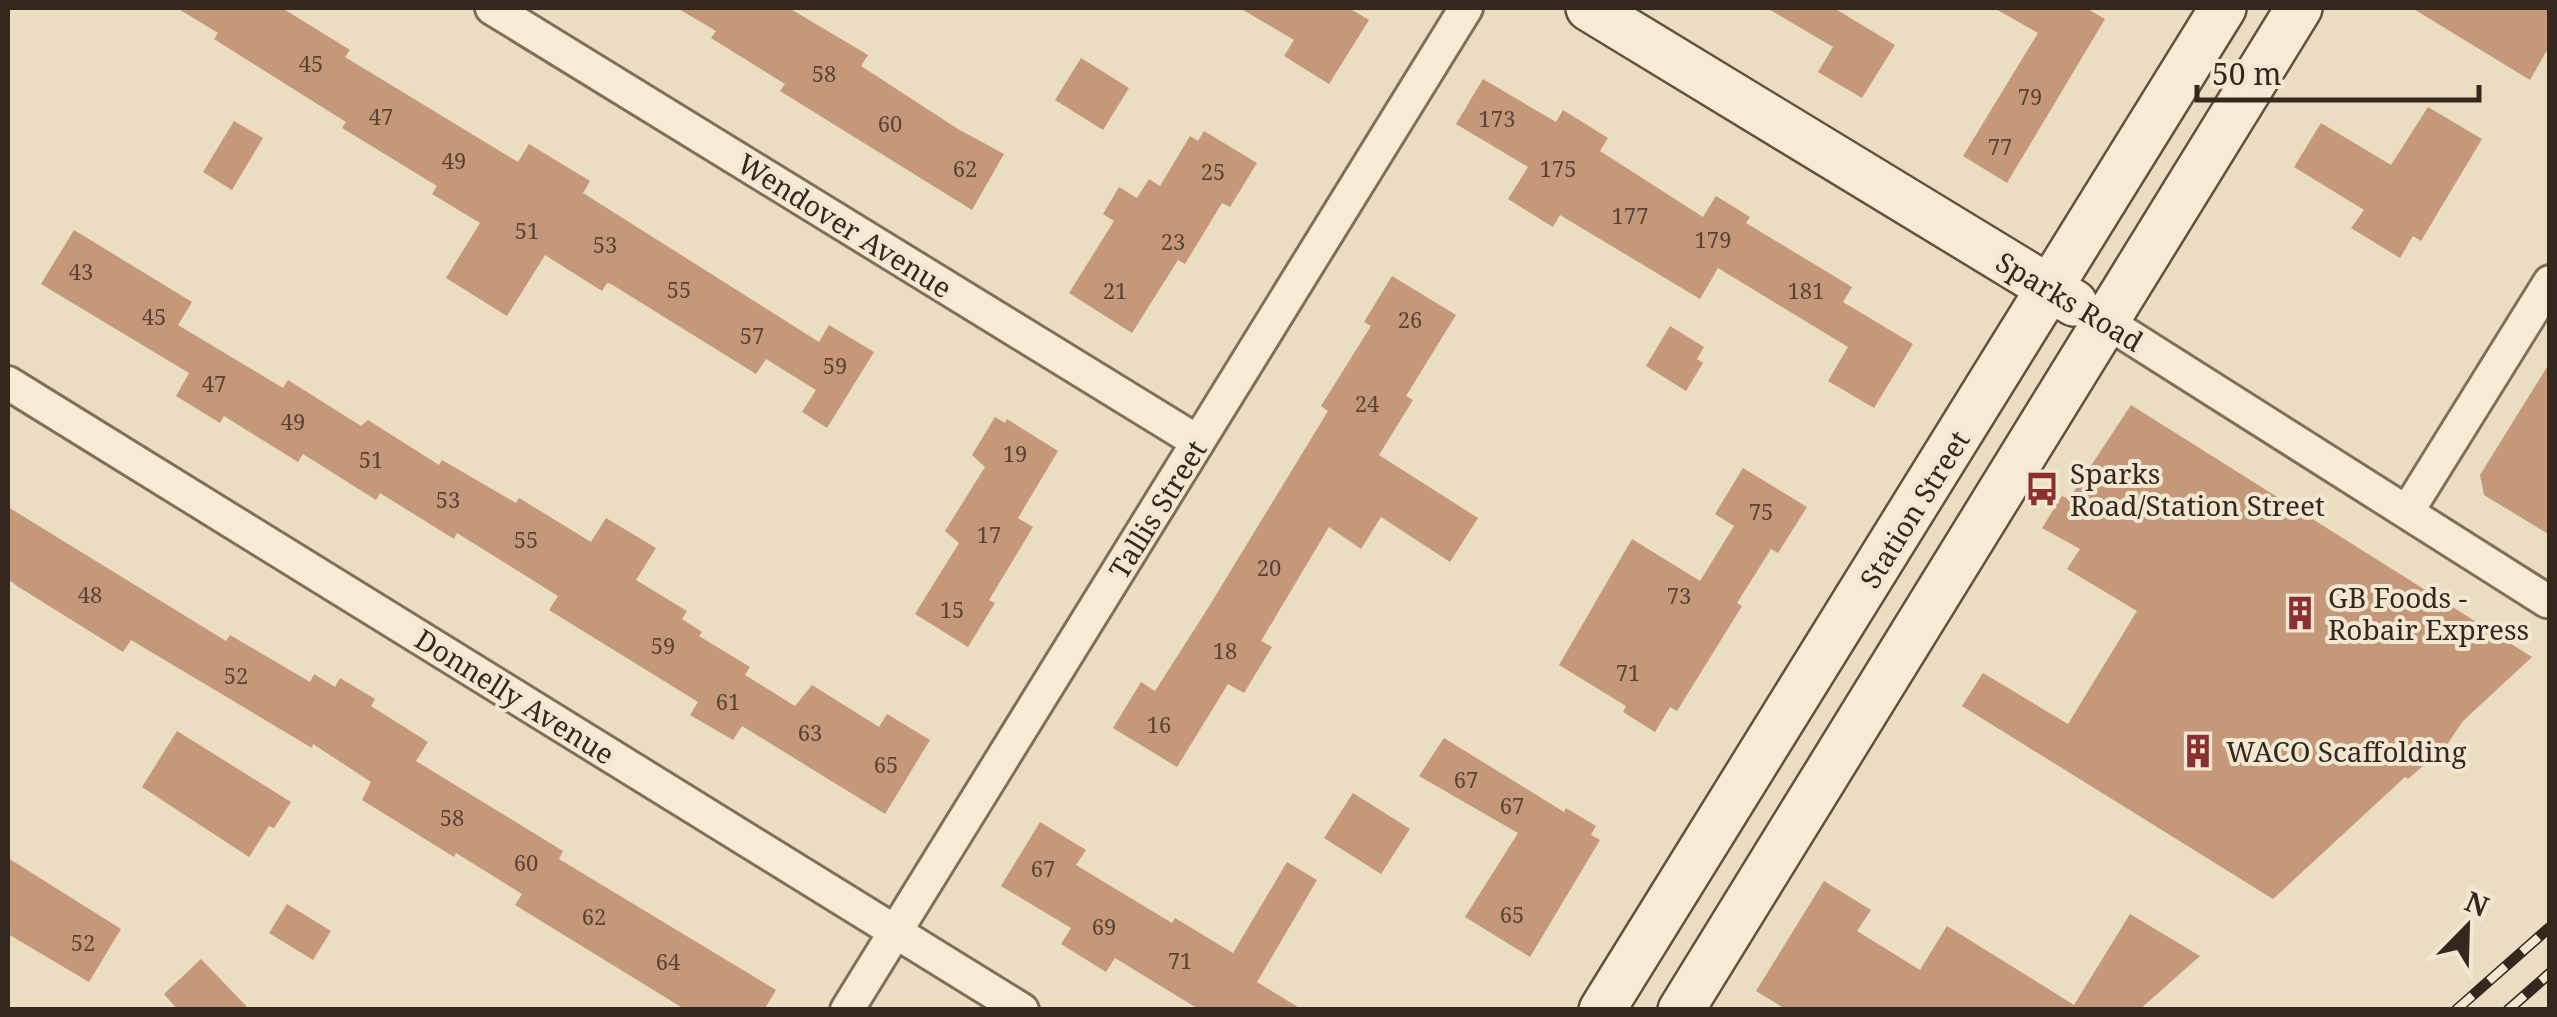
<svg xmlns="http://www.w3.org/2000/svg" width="2557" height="1017" font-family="'Noto Serif',serif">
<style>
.building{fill:#c5987a}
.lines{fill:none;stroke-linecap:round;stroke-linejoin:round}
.street-casing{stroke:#826f5a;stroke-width:38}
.secondary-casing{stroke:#64503e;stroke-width:50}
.street{stroke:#f6ebd4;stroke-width:32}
.secondary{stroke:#f6ebd4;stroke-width:45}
.rail-casing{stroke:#33271e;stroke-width:11}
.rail{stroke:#f2e8d1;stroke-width:8;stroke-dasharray:22;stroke-linecap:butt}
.labels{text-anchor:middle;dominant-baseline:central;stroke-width:8;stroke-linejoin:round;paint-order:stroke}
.number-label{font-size:22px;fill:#584335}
.street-label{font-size:28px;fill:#33271e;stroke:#f2e8d1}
.poi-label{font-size:28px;fill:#33271e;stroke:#f2e8d1;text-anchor:start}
</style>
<rect width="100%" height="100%" fill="#eaddc2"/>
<path class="building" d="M177 8H282L350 50 345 57 518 162 529 144 590 181 583 193 819 342 829 325 874 352 827 428 802 412 816 390 766 359 756 374 611 284 607 283 602 291 545 255 507 316 446 278 480 223 432 194 437 186 342 128 346 122 214 39 218 33Z
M677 8H789L868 55 861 66 958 129 1004 154 972 210 780 91 785 84 711 38 716 31Z
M1240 8H1349L1369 20 1329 84 1284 56 1294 40Z
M1767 8H1834L1895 45 1862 98 1818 72 1833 47Z
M1994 8H2086L2105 19 2007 183 1963 156 2038 33Z
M2412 8H2550V45L2530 80Z
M1081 58 1129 88 1103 130 1055 100Z
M1483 79 1556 122 1563 110 1608 138 1600 151 1703 217 1716 196 1750 217 1746 223 1852 287 1843 302 1913 344 1874 408 1828 381 1848 347 1718 268 1700 299 1560 215 1553 227 1508 199 1528 167 1456 124Z
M2428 107 2482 139 2421 241 2413 236 2400 258 2351 228 2364 210 2294 167 2321 123 2391 165Z
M234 121 263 138 232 190 203 172Z
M1204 131 1257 163 1230 207 1222 203 1185 264 1178 260 1132 333 1069 293 1114 221 1103 214 1119 187 1137 198 1149 179 1160 186 1190 136 1198 141Z
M74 230 192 302 178 325 283 388 288 380 361 426 368 420 439 465 442 460 516 503 519 498 591 542 606 518 656 548 636 580 687 611 682 619 702 632 699 636 750 667 745 675 795 706 812 685 879 727 887 714 930 740 885 814 742 726 733 740 690 715 698 702 549 610 558 596 457 533 454 539 380 493 376 500 303 454 298 462 224 416 220 423 176 396 189 373 41 284Z
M1392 276 1456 315 1406 396 1413 400 1379 455 1478 518 1450 562 1381 517 1361 549 1329 527 1261 641 1272 647 1244 693 1228 684 1177 767 1113 728 1141 682 1155 691 1208 608 1328 411 1321 406 1371 326 1364 322Z
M1670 326 1704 347 1697 359 1703 363 1686 391 1646 366Z
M2550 362V535L2484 495 2480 475Z
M2131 405 2532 657 2463 721 2446 746 2408 779 2405 777 2273 899 1962 706 1983 673 2068 724 2137 611 2067 569 2080 549 2042 528 2062 496 2069 499Z
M995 417 1005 423 1007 419 1058 451 1018 518 1033 527 989 600 995 603 968 647 915 614 959 543 945 531 985 467 972 455Z
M1743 468 1807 507 1778 553 1771 549 1737 603 1742 606 1677 711 1670 707 1655 732 1623 712 1626 706 1559 665 1632 539 1700 581 1734 526 1715 514Z
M8 507 226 641 230 635 310 682 314 674 335 687 340 678 375 699 371 706 428 742 416 761 563 851 559 859 776 990 764 1010H686L515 905 522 894 456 853 454 857 362 800 371 782 313 744 312 748 131 640 123 652 17 586 8 579Z
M177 731 291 802 274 828 269 826 249 857 142 787Z
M1444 738 1564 812 1566 808 1596 826 1591 835 1600 840 1530 957 1465 917 1518 833 1419 776Z
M1353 793 1410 829 1381 874 1324 838Z
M1040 822 1086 850 1076 865 1172 923 1175 918 1233 953 1287 862 1317 880 1257 982 1303 1010H1200L1115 958 1106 972 1061 944 1071 928 1001 886Z
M8 858 121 929 89 982 8 934Z
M1824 881 1871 910 1857 931 1920 970 1947 926 2074 1005 2130 914 2200 956 2139 1010H1787L1756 991Z
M287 904 331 931 313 960 269 933Z
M201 959 250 1010H178L164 994Z"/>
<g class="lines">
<g class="street-casing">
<path id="street" d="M492 8 1198 442
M2105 321 2547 601
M8 383 1022 1010
M2407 512 2550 282
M847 1010 1466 8"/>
</g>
<g class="secondary-casing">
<path id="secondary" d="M1589 8 2074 303
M1602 1010 2223 8
M1681 1010 2299 8"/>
</g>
<use href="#street" class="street"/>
<use href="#secondary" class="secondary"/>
<g class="rail-casing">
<path id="rail" d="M2456 1010 2550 927
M2508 1010 2550 973"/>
</g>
<use href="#rail" class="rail"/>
</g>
<defs>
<g id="bus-bare" transform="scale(2.7)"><path d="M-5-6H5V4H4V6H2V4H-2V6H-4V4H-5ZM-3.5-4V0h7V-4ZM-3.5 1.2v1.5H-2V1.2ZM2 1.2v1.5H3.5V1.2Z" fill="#8c2f32" stroke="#f2e8d1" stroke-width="2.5" paint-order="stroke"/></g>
<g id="building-bare" transform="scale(2.7)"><path d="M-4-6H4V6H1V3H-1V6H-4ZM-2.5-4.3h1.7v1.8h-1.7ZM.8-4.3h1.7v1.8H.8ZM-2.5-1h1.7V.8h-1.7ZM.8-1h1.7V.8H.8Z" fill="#8c2f32" stroke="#f2e8d1" stroke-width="2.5" paint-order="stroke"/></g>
</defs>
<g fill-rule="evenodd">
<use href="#bus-bare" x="2042" y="489"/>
<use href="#building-bare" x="2300" y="613"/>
<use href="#building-bare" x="2198" y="751"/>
</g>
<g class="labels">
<g class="number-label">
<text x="311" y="63">45</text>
<text x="824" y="73">58</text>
<text x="2030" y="96">79</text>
<text x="381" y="116">47</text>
<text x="1497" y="118">173</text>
<text x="890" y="123">60</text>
<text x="2000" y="146">77</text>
<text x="454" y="160">49</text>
<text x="965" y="168">62</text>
<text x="1558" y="168">175</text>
<text x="1213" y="171">25</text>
<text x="1630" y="215">177</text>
<text x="527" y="230">51</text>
<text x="1713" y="239">179</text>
<text x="1173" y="241">23</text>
<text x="605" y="244">53</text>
<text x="81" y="271">43</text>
<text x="679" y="289">55</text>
<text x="1115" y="290">21</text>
<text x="1806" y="290">181</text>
<text x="154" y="316">45</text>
<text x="1410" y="319">26</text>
<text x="752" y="335">57</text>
<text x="835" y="365">59</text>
<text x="214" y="383">47</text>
<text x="1367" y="403">24</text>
<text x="293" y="421">49</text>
<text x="1015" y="453">19</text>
<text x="371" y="459">51</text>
<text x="448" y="499">53</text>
<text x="1761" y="511">75</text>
<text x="989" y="534">17</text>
<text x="526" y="539">55</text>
<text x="1269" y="567">20</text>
<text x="90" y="594">48</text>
<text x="1679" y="595">73</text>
<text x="952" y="609">15</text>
<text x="663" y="645">59</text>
<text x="1225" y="650">18</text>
<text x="1628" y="672">71</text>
<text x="236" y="675">52</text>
<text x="728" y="701">61</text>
<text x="1159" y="724">16</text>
<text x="810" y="732">63</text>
<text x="886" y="764">65</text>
<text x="1466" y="779">67</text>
<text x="1512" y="805">67</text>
<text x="452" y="817">58</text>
<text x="526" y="862">60</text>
<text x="1043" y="868">67</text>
<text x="1512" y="914">65</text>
<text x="594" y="916">62</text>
<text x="1104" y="926">69</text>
<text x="83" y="942">52</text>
<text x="1180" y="960">71</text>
<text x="668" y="961">64</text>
</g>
<g class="street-label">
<text transform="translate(845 225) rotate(32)">Wendover Avenue</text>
<text transform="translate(2070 301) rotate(31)">Sparks Road</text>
<text transform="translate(1157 509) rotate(-58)">Tallis Street</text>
<text transform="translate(1914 509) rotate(-58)">Station Street</text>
<text transform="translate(515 696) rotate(32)">Donnelly Avenue</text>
</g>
<g class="poi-label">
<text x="2070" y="473">Sparks<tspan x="2070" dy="32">Road/Station Street</tspan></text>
<text x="2328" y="597">GB Foods -<tspan x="2328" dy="32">Robair Express</tspan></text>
<text x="2226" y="751">WACO Scaffolding</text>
</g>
</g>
<rect width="2557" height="1017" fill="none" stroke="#33271e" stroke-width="20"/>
<g transform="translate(2467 927) rotate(23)" stroke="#f2e8d1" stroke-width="8" paint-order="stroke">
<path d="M0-8L18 38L0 25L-18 38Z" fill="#33271e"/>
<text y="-15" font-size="28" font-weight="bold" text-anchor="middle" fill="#33271e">N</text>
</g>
<path d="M2197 85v15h282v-15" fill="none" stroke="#33271e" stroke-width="5"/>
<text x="2212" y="85" font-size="30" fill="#33271e" stroke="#f2e8d1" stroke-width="8" paint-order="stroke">50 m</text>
</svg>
